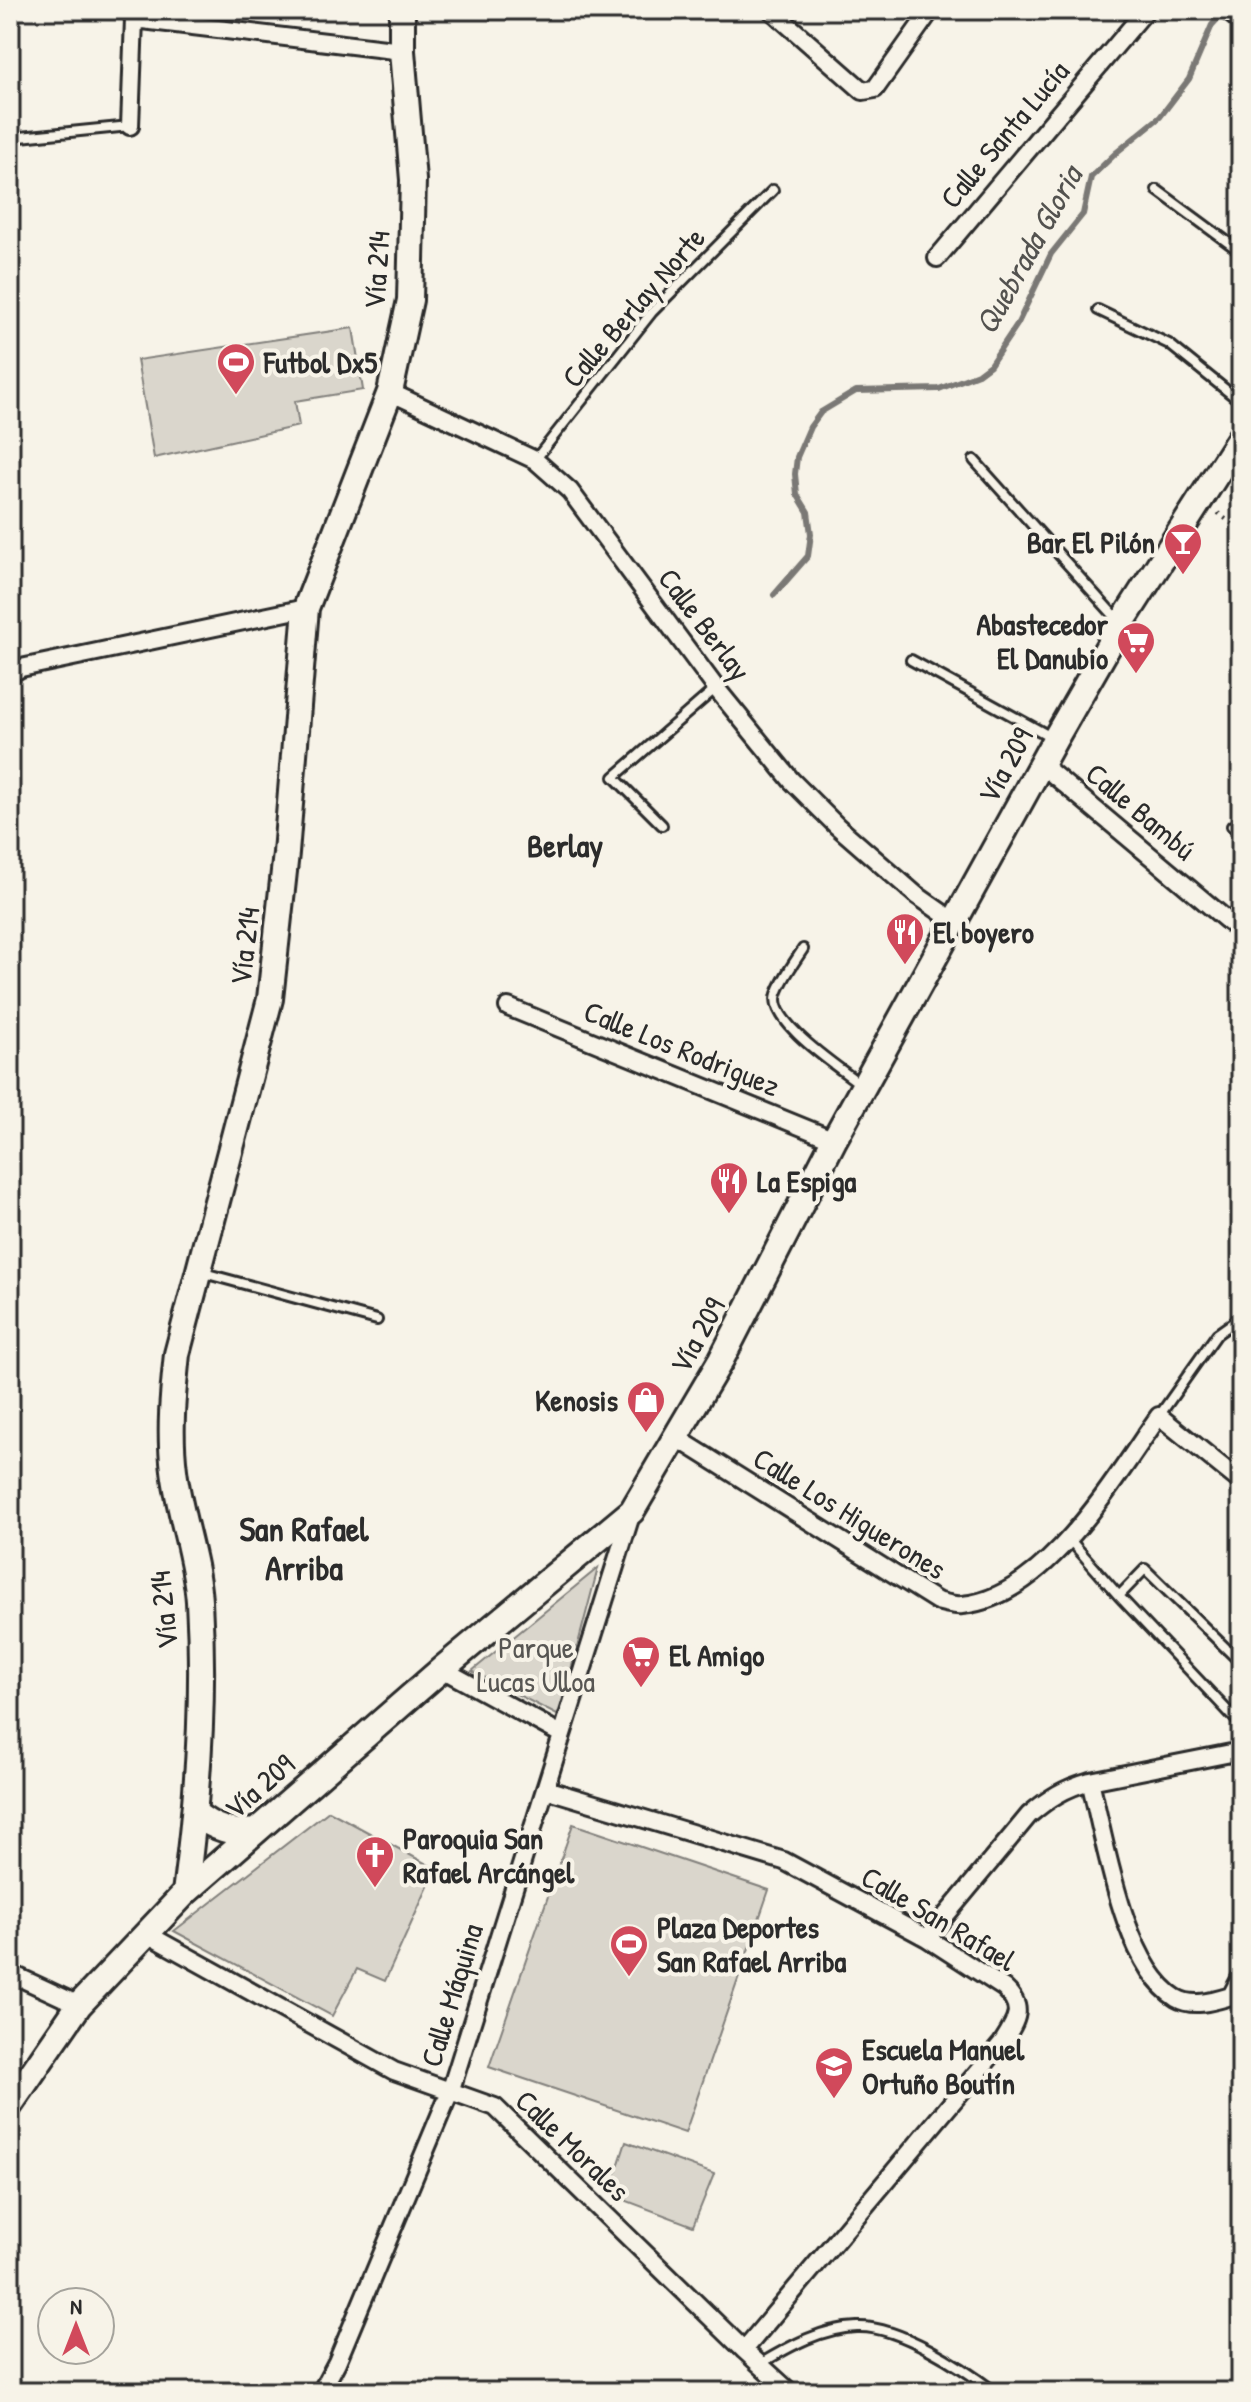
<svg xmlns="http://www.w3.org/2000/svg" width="1251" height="2402" font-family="'Patrick Hand',sans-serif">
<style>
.green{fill:#dad6cc;stroke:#82807c;stroke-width:2}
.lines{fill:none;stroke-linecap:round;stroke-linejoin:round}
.stream{stroke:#7a7874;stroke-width:6}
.lane-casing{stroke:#2b2b2b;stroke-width:14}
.street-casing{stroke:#2b2b2b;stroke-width:22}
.secondary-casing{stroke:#2b2b2b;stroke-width:30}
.path{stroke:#2b2b2b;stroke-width:4;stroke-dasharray:2 6;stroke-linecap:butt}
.lane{stroke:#f7f3e8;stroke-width:8}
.street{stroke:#f7f3e8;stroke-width:16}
.secondary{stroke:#f7f3e8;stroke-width:24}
.labels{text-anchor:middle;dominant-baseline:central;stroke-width:8;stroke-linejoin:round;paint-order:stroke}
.street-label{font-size:30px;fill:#2b2b2b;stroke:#f7f3e8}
.poi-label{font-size:30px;font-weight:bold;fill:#2b2b2b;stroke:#f7f3e8;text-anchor:start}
.park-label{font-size:30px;fill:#575653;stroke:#f7f3e8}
.water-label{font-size:32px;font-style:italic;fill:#53524f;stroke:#f7f3e8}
.neighbourhood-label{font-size:32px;font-weight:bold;fill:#2b2b2b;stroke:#f7f3e8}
.quarter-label{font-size:34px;font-weight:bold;fill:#2b2b2b;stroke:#f7f3e8}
</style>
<rect width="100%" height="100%" fill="#f7f3e8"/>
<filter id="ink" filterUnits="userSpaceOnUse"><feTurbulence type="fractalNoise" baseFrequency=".0125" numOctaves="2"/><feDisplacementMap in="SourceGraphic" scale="16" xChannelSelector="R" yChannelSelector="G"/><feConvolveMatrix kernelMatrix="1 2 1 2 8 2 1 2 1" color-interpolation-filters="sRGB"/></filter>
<g filter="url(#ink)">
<path class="green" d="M353 328 363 390 295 401 299 426 154 458 137 360Z
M598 1568 559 1716 472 1671Z
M329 1811 436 1869 385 1981 357 1969 332 2016 174 1931Z
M573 1824 769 1890 685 2133 489 2067Z
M626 2142 714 2174 693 2226 627 2201 612 2185Z"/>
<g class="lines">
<path class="stream" d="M774 595 808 556 811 534 808 512 797 494 795 474 797 457 810 427 821 412 856 391 939 389 978 374 990 365 1018 323 1051 254 1083 214 1091 177 1117 152 1160 117 1189 79 1212 25 1225 11"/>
<g class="lane-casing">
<path id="lane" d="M10 138 130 126
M1157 190 1241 252
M1098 310 1169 344 1241 402
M535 460 652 312 773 190
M974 460 1118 620
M911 660 1051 737
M662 825 614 777 716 688
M1232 826 1241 833
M803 949C794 963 782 979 777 994 767 1021 840 1068 860 1084
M200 1272 377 1320
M1159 1416 1217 1334 1241 1317
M1070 1540 1119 1596 1241 1725
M1119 1596 1145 1569 1241 1663
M1235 1753 1241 1779
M760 2364C790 2346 822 2328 857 2327 899 2325 963 2368 995 2392"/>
</g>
<g class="street-casing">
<path id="street" d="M129 10 134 19 402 51
M771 10 863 91 875 89 931 10
M1226 10 1241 22
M130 126 134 19
M937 258 1146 10
M390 392 535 460 570 491 716 688 791 780 837 826 915 894 955 922
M10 674 21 668 306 608
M1042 765 1241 932
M508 1007 834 1140
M677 1438 937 1601C945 1603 954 1606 962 1605 1047 1597 1114 1479 1159 1416L1241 1482
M442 1669 561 1734
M1090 1781C1105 1839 1123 1965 1176 1998 1193 2008 1214 2001 1231 1996L1241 1977
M545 1789 784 1861 927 1938 1004 1988C1026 2008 1016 2021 1002 2043L744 2350
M147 1934 394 2071 495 2107 744 2350 790 2392
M927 1938 1029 1815C1049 1798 1065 1788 1090 1781L1241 1751
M10 1973 79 2005
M321 2392 337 2362 451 2089 632 1512"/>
</g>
<g class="secondary-casing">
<path id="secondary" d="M195 1813C214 1829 232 1834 256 1831
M185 1893C198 1796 205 1699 199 1601 196 1557 179 1514 174 1470 169 1431 173 1393 177 1354L270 999 286 853 306 608 390 392 410 300 413 180 402 51V10
M10 2105 79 2005 185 1893 442 1669 632 1511 721 1360 834 1140 1055 739 1121 624 1241 436"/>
</g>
<path class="path" d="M1218 513 1241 531"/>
<use href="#lane" class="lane"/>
<use href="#street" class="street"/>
<use href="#secondary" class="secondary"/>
</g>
</g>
<defs>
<g id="stadium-pin" transform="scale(2)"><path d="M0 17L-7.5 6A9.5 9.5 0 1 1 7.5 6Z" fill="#d1495b" stroke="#f7f3e8"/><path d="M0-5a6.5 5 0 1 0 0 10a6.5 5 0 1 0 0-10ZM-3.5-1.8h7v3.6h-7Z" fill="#fff"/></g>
<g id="bar-pin" transform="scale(2)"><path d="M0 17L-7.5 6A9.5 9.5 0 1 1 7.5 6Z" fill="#d1495b" stroke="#f7f3e8"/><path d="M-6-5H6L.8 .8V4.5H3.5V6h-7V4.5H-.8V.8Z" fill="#fff"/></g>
<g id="supermarket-pin" transform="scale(2)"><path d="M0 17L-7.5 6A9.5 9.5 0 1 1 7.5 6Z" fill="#d1495b" stroke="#f7f3e8"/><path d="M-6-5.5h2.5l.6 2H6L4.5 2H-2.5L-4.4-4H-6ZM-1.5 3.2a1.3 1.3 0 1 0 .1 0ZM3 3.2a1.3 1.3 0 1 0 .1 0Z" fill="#fff"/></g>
<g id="restaurant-pin" transform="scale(2)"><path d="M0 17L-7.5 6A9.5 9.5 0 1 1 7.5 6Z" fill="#d1495b" stroke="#f7f3e8"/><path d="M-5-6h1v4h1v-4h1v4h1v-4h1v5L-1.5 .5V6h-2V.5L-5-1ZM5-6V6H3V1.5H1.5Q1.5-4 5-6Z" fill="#fff"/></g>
<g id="shop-pin" transform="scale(2)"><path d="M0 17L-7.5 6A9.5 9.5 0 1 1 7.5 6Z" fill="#d1495b" stroke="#f7f3e8"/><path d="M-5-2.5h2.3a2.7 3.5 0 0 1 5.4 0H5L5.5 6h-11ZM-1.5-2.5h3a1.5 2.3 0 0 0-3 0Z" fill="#fff"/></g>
<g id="church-pin" transform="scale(2)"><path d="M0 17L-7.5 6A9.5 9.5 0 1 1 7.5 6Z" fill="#d1495b" stroke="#f7f3e8"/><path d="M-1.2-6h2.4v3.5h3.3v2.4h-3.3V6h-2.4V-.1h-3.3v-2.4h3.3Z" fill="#fff"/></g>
<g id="school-pin" transform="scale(2)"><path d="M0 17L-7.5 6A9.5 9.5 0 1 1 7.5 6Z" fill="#d1495b" stroke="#f7f3e8"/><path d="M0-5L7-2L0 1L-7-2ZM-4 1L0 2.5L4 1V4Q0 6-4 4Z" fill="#fff"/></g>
</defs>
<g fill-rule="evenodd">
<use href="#stadium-pin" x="236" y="362"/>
<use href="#bar-pin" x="1183" y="542"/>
<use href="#supermarket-pin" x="1136" y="641"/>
<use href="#restaurant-pin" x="905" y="932"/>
<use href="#restaurant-pin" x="729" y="1181"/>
<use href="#shop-pin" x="646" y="1400"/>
<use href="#supermarket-pin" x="641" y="1655"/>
<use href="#church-pin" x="375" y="1855"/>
<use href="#stadium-pin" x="629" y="1944"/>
<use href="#school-pin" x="834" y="2066"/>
</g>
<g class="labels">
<g class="street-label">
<text transform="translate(1004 134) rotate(-50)">Calle Santa Lucía</text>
<text transform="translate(376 270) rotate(-86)">Vía 214</text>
<text transform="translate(633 307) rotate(-49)">Calle Berlay Norte</text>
<text transform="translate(705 624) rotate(53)">Calle Berlay</text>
<text transform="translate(1005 765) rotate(-61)">Vía 209</text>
<text transform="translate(1141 811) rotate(40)">Calle Bambú</text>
<text transform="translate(244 946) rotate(-83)">Vía 214</text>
<text transform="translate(682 1048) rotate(22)">Calle Los Rodriguez</text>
<text transform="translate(697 1335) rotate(-61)">Vía 209</text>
<text transform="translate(850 1513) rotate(32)">Calle Los Higuerones</text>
<text transform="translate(163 1610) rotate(-96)">Vía 214</text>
<text transform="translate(259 1786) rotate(-41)">Vía 209</text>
<text transform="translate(939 1918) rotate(31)">Calle San Rafael</text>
<text transform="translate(451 1995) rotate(-73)">Calle Máquina</text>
<text transform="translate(573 2145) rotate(44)">Calle Morales</text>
</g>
<g class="poi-label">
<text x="264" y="362">Futbol Dx5</text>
<text x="1155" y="542" text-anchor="end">Bar El Pilón</text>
<text x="1108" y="624" text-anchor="end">Abastecedor<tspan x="1108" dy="34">El Danubio</tspan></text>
<text x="933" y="932">El boyero</text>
<text x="757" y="1181">La Espiga</text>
<text x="618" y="1400" text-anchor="end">Kenosis</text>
<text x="669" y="1655">El Amigo</text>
<text x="403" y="1838">Paroquia San<tspan x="403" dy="34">Rafael Arcángel</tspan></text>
<text x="657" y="1927">Plaza Deportes<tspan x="657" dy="34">San Rafael Arriba</tspan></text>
<text x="862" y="2049">Escuela Manuel<tspan x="862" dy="34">Ortuño Boutín</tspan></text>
</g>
<g class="park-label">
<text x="536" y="1647">Parque<tspan x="536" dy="34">Lucas Ulloa</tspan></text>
</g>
<g class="water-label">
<text transform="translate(1028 250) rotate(-61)">Quebrada Gloria</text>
</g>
<g class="neighbourhood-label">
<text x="565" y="845">Berlay</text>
</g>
<g class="quarter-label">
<text x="304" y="1529">San Rafael<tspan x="304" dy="39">Arriba</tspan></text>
</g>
</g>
<rect width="1251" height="2402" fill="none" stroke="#f7f3e8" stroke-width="40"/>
<rect x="20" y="20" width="1211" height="2362" fill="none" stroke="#2b2b2b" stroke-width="3" filter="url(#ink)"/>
<g transform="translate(76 2326)"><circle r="38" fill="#f7f3e8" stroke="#a5a39c" stroke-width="2"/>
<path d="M0-6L14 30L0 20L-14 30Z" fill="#d1495b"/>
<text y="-12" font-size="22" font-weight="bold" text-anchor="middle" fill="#2b2b2b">N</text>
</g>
</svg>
